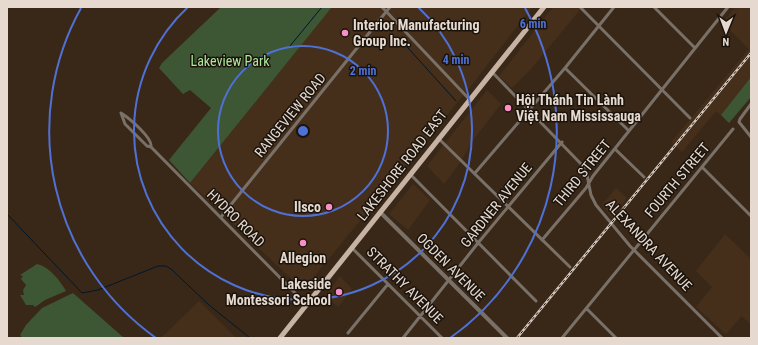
<svg xmlns="http://www.w3.org/2000/svg" width="758" height="345" font-family="'Roboto Condensed',sans-serif">
<style>
.built{fill:#452f1b}
.green{fill:#3d5634}
.lines{fill:none;stroke-linecap:round;stroke-linejoin:round}
.stream{stroke:#00162b;stroke-width:1}
.minor{stroke:#797068;stroke-width:3}
.tertiary{stroke:#797068;stroke-width:4}
.primary{stroke:#c6b3a3;stroke-width:5}
.rail-casing{stroke:#d4c7bd;stroke-width:2.5}
.rail{stroke:#1a130c;stroke-width:1;stroke-dasharray:3;stroke-linecap:butt}
.ring{fill:none;stroke:#4f71d6;stroke-width:2}
.poi-dot{fill:#fa8fc7;stroke:#1a130c;stroke-width:1.5}
.labels{text-anchor:middle;dominant-baseline:central;stroke-width:3;stroke-linejoin:round;paint-order:stroke}
.poi-label{font-size:14px;font-weight:bold;fill:#e6dad0;stroke:#1a130c;text-anchor:start}
.park-label{font-size:14px;fill:#aee69a;stroke:#1a130c}
.street-label{font-size:14px;fill:#e6dad0;stroke:#1a130c}
.centre{fill:#4f71d6;stroke:#1a130c;stroke-width:2}
.ring-label{font-size:12px;text-anchor:middle;font-weight:bold;fill:#4f71d6;stroke:#1a130c;stroke-width:3;stroke-linejoin:round;paint-order:stroke}
</style>
<rect width="100%" height="100%" fill="#392818"/>
<path class="built" d="M332 7H532L471 86 303 290 190 183Z
M553 7H580L579 11 530 70 512 88 499 76Z
M735 7H751V77L721 115 716 111 682 152 671 142 749 49 723 23Z
M487 90 501 104 474 139 459 164 444 184 427 166Z
M413 184 430 200 408 230 389 214Z
M616 188 627 198 612 218 602 205Z
M725 234 751 259V325L742 316 726 334 696 307 712 287 696 271Z
M340 276 352 289 338 307 326 295Z
M199 301 236 338H161Z"/>
<path class="green" d="M221 7H332L190 183 169 160 211 108 190 90 183 94 159 68 162 63Z
M751 77V97L729 123 721 115Z
M37 264C50 267 60 281 66 291L45 300 35 307 33 305H26L20 295H24L23 290 26 285 21 279 23 276 20 275Z
M73 293 124 338H22L20 335 26 325 42 308Z"/>
<g class="lines">
<path class="stream" d="M399 38 456 101
M290 46 322 7
M7 214 82 293 98 290 158 266H166L171 269 209 305 250 338"/>
<path class="minor" d="M382 7 470 100
M580 7 690 118
M654 7 695 48
M565 68 629 131
M492 72 582 165 587 175 591 195 596 205 630 246 722 338
M751 104 740 119 739 122 751 137
M121 113 125 124 147 146 151 147
M121 113C129 118 153 138 151 147
M438 138 570 267
M151 147 306 304
M615 149 644 177
M702 167 751 216
M475 173 565 68 614 7
M410 174 536 301
M221 217 390 7
M542 240 586 188 593 176 728 7
M352 248 442 338
M587 309 616 338
M348 333 388 284
M403 338 478 243 562 142
M562 338 733 129"/>
<path class="tertiary" d="M380 212 507 338"/>
<path class="primary" d="M280 338 544 7"/>
<g class="rail-casing">
<path id="rail" d="M517 338 751 53"/>
</g>
<use href="#rail" class="rail"/>
</g>
<g class="ring">
<circle cx="303" cy="131" r="85"/>
<path d="M418 7A169 169 0 1 1 188 7"/>
<path d="M156 338A254 254 0 0 1 81 8M525 8A254 254 0 0 1 450 338"/>
</g>
<g class="poi-dot">
<circle cx="345" cy="33" r="4"/>
<circle cx="508" cy="108" r="4"/>
<circle cx="329" cy="207" r="4"/>
<circle cx="303" cy="243" r="4"/>
<circle cx="339" cy="292" r="4"/>
</g>
<g class="labels">
<g class="poi-label">
<text x="353" y="25">Interior Manufacturing<tspan x="353" dy="16">Group Inc.</tspan></text>
<text x="516" y="100">Hội Thánh Tin Lành<tspan x="516" dy="16">Việt Nam Mississauga</tspan></text>
<text x="321" y="207" text-anchor="end">Ilsco</text>
<text x="303" y="258" text-anchor="middle">Allegion</text>
<text x="331" y="284" text-anchor="end">Lakeside<tspan x="331" dy="16">Montessori School</tspan></text>
</g>
<g class="park-label">
<text x="230" y="61">Lakeview Park</text>
</g>
<g class="street-label">
<text transform="translate(290 115) rotate(-51)">RANGEVIEW ROAD</text>
<text transform="translate(402 165) rotate(-52)">LAKESHORE ROAD EAST</text>
<text transform="translate(582 173) rotate(-51)">THIRD STREET</text>
<text transform="translate(677 180) rotate(-50)">FOURTH STREET</text>
<text transform="translate(496 205) rotate(-51)">GARDNER AVENUE</text>
<text transform="translate(236 218) rotate(45)">HYDRO ROAD</text>
<text transform="translate(649 245) rotate(47)">ALEXANDRA AVENUE</text>
<text transform="translate(451 267) rotate(45)">OGDEN AVENUE</text>
<text transform="translate(405 285) rotate(45)">STRATHY AVENUE</text>
</g>
</g>
<circle cx="303" cy="131" r="6" class="centre"/>
<g class="ring-label">
<text x="533" y="28">6 min</text>
<text x="456" y="64">4 min</text>
<text x="363" y="75">2 min</text>
</g>
<rect width="758" height="345" fill="none" stroke="#e6dad0" stroke-width="16"/>
<g transform="translate(726 32) rotate(181)" stroke="#1a130c" stroke-width="3" paint-order="stroke">
<path d="M0-3L7 15L0 10L-7 15Z" fill="#e6dad0"/>
<text y="-6" font-size="11" font-weight="bold" text-anchor="middle" fill="#e6dad0">N</text>
</g>
</svg>
